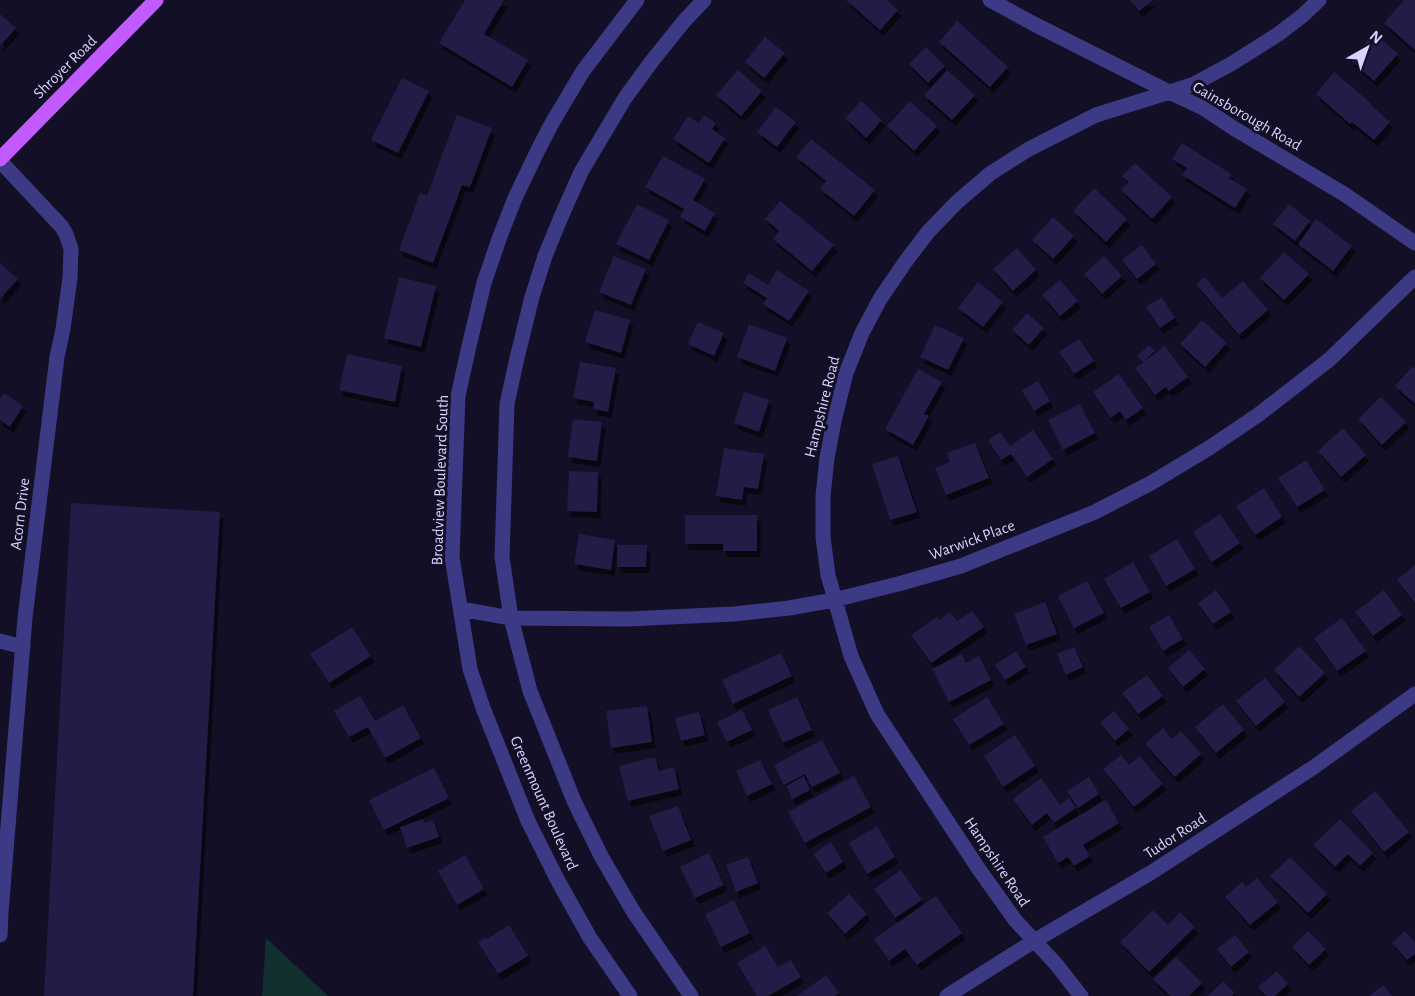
<svg xmlns="http://www.w3.org/2000/svg" width="1415" height="996" font-family="'Alegreya Sans',sans-serif">
<style>
.green{fill:#12302f}
.building{fill:#241b47;filter:url(#shadow)}
.lines{fill:none;stroke-linecap:round;stroke-linejoin:round}
.minor{stroke:#3d3a85;stroke-width:15}
.major{stroke:#c25bff;stroke-width:15}
.labels{text-anchor:middle;dominant-baseline:central;stroke-width:6;stroke-linejoin:round;paint-order:stroke}
.street-label{font-size:16px;fill:#d9d4ff;stroke:#130f26}
</style>
<defs>
<filter id="shadow"><feDropShadow dx="3.5" dy="6" stdDeviation="0" flood-color="#0009"/></filter>
</defs>
<rect width="100%" height="100%" fill="#130f26"/>
<path class="green" d="M266 938 328 996H262Z"/>
<path class="building" d="M465 0H504L484 34 528 60 512 87 439 43Z
M846 0H887L898 10 880 30Z
M1130 0H1153L1139 11Z
M1404 0H1415V50L1384 23Z
M0 14 16 28 0 46Z
M957 21 1008 67 990 87 939 42Z
M1374 33 1398 54 1374 81 1350 60Z
M765 37 785 53 764 78 745 62Z
M926 47 945 66 928 83 909 64Z
M738 70 762 91 741 116 716 95Z
M947 70 975 95 952 120 924 95Z
M1334 72 1371 103 1370 104 1390 122 1374 140 1352 122 1350 124 1316 94Z
M402 78 429 91 398 153 371 140Z
M861 101 882 120 866 138 845 118Z
M910 101 937 126 914 151 887 126Z
M776 107 796 122 777 147 757 132Z
M457 115 492 128 470 187 462 185 433 263 399 250 420 193 427 196Z
M704 115 716 123 712 129 725 138 709 163 673 139 688 116 699 123Z
M811 139 875 190 854 216 820 189 826 181 796 157Z
M1182 143 1231 174 1229 178 1247 189 1235 208 1182 175 1187 168 1172 159Z
M663 156 705 179 693 200 715 213 705 231 680 217 684 209 645 187Z
M1135 163 1172 197 1152 219 1121 190 1129 182 1122 176Z
M1094 188 1127 219 1106 242 1073 211Z
M780 201 834 245 812 271 773 239 779 231 765 219Z
M637 204 669 220 649 260 616 244Z
M1289 204 1310 221 1295 241 1273 224Z
M1053 217 1074 236 1053 259 1032 240Z
M1316 219 1352 246 1333 271 1298 244Z
M1142 245 1156 264 1137 279 1122 260Z
M1017 248 1036 270 1013 291 993 269Z
M1284 252 1309 274 1284 300 1260 278Z
M614 256 646 269 631 305 599 292Z
M1104 256 1122 276 1102 294 1084 274Z
M0 263 18 279 0 299Z
M777 270 809 291 789 321 763 304 767 298 743 283 749 273 768 285Z
M399 277 436 286 421 347 384 338Z
M1205 277 1222 298 1243 281 1268 310 1239 335 1196 284Z
M1060 280 1078 301 1060 316 1042 295Z
M978 282 1003 302 983 327 958 308Z
M1162 297 1175 318 1160 328 1146 307Z
M595 310 630 320 621 353 585 342Z
M1027 313 1044 328 1029 345 1012 330Z
M1202 320 1227 343 1205 367 1180 344Z
M698 322 724 333 714 356 688 344Z
M749 324 787 338 775 371 737 357Z
M935 325 964 338 948 370 920 357Z
M1079 339 1094 361 1074 374 1059 352Z
M1149 345 1155 351 1143 362 1137 356Z
M1165 346 1188 377 1169 391 1166 387 1155 395 1135 368Z
M347 354 402 366 395 402 339 390Z
M580 362 616 368 608 412 593 409 594 402 573 398Z
M1413 366 1415 368V404L1395 386Z
M918 369 942 382 924 414 929 416 913 445 885 429Z
M1119 374 1143 408 1126 420 1120 411 1111 418 1093 392Z
M1038 381 1050 401 1034 411 1022 391Z
M744 392 769 400 759 432 734 423Z
M4 393 23 406 10 427 0 420V399Z
M1381 397 1406 422 1382 445 1358 419Z
M1080 404 1095 433 1063 450 1048 420Z
M573 419 602 422 597 461 568 457Z
M1343 428 1366 455 1341 477 1318 451Z
M1033 430 1053 459 1027 477 1011 454 1001 460 988 440 1000 432 1010 446Z
M975 443 989 478 946 495 935 468 950 462 947 453Z
M724 448 764 454 758 489 744 487 742 500 716 496Z
M898 456 917 512 890 520 872 464Z
M1306 460 1325 490 1297 507 1278 478Z
M569 471 598 472 597 512 567 511Z
M1264 488 1282 517 1255 535 1236 506Z
M71 503 220 512 193 996H44Z
M1220 514 1240 543 1212 562 1193 532Z
M685 515H757V551H723V544H685Z
M579 534 615 540 611 570 574 564Z
M1177 539 1195 569 1166 586 1149 556Z
M617 545H647L646 567H617Z
M1133 562 1150 592 1121 608 1104 579Z
M1415 565V603L1397 580Z
M1087 581 1104 613 1074 628 1058 596Z
M1216 590 1231 612 1213 624 1198 603Z
M1384 590 1402 615 1373 636 1355 612Z
M1045 602 1057 634 1026 645 1014 614Z
M972 611 984 627 931 663 911 635 937 617 939 620 950 612 957 621Z
M1169 615 1183 639 1163 651 1149 627Z
M1342 618 1366 651 1337 671 1314 638Z
M352 627 371 656 329 683 310 654Z
M1299 646 1325 673 1299 697 1274 670Z
M1074 647 1083 667 1066 675 1057 654Z
M1189 650 1205 669 1183 687 1168 668Z
M1016 651 1026 667 1005 680 995 665Z
M781 653 792 676 733 704 722 680Z
M962 654 966 663 979 656 991 680 949 702 932 669Z
M1147 675 1163 696 1138 714 1122 693Z
M1265 678 1285 702 1256 726 1236 701Z
M360 696 375 721 403 705 421 738 385 758 368 727 349 737 334 711Z
M797 697 812 730 783 743 768 710Z
M987 697 1004 724 969 745 953 719Z
M1223 704 1244 730 1216 753 1195 727Z
M647 706 652 742 611 748 606 711Z
M742 710 752 730 727 742 717 722Z
M1114 711 1129 729 1115 741 1100 723Z
M699 712 705 735 681 741 675 718Z
M1163 728 1172 739 1181 731 1201 754 1175 777 1145 744Z
M1015 735 1035 766 1003 787 984 756Z
M822 740 840 773 812 787 805 774 784 785 774 765Z
M1121 755 1129 765 1140 756 1163 784 1134 807 1103 769Z
M655 757 659 771 674 767 679 789 628 801 619 766Z
M760 760 772 784 747 796 736 771Z
M434 768 449 798 384 830 369 800Z
M804 776 810 790 792 799 786 786Z
M854 776 871 807 805 843 788 812Z
M1089 777 1099 794 1078 808 1067 791Z
M1041 778 1060 805 1069 798 1076 808 1054 823 1047 813 1032 825 1013 799Z
M1375 791 1409 832 1384 852 1351 811Z
M1106 800 1119 823 1083 845 1090 856 1074 866 1068 857 1058 863 1043 837Z
M678 806 691 840 663 851 649 816Z
M423 819 424 823 433 820 439 837 407 848 400 827Z
M1340 819 1373 853 1360 866 1348 854 1335 867 1313 845Z
M877 826 895 857 867 874 849 843Z
M831 842 843 862 826 873 813 854Z
M709 853 724 885 695 898 680 867Z
M465 855 484 889 457 905 438 871Z
M748 857 758 883 736 892 726 865Z
M1290 857 1327 894 1308 913 1270 876Z
M901 870 922 900 895 918 874 889Z
M1257 878 1278 902 1250 925 1225 897 1242 882 1246 887Z
M849 894 867 914 845 934 827 913Z
M936 896 962 933 917 965 905 949 889 961 874 939Z
M734 900 750 933 721 947 705 914Z
M1153 910 1168 925 1180 912 1195 927 1149 972 1120 942Z
M509 925 528 956 498 974 478 942 485 937 487 939Z
M1308 931 1326 949 1309 965 1292 947Z
M1405 931 1415 943V954L1407 960 1392 943Z
M1235 935 1249 952 1231 967 1217 949Z
M765 946 778 967 791 960 801 977 768 996H757L737 963Z
M1176 957 1202 983 1189 996H1170L1153 979Z
M1277 971 1288 984 1275 996H1266L1258 987Z
M826 975 839 993 835 996H797Z
M1223 981 1235 993 1232 996H1208Z
M1383 985 1392 996H1369Z"/>
<g class="lines">
<path class="minor" d="M990 0 1034 24 1169 92 1203 108 1235 129 1344 194 1415 243
M0 161 62 227 66 234 71 249 70 278 63 329 57 357 25 618 1 912 0 935
M461 609 511 618 628 619 734 614 789 608 834 600 902 583 961 566 1095 512 1151 483 1209 448 1258 415 1330 359 1415 277
M0 641 23 647
M630 996 590 938 557 879 528 821 483 708 470 669 452 557 458 396 469 346 484 283 499 239 515 198 538 150 552 123 583 71 637 0
M691 996 633 911 601 856 574 801 530 691 511 618 502 557 507 404 517 358 532 297 545 256 561 217 581 172 625 98 652 61 685 20 704 0
M947 996 1034 941 1152 872 1314 767 1415 694
M1081 996 1056 964 1015 920 978 868 877 714 851 656 828 575 823 537V496L827 458 834 421 846 373 862 333 880 299 906 261 928 232 957 202 991 173 1029 149 1096 115 1192 85 1231 64 1277 35 1302 16 1319 0"/>
<path class="major" d="M0 159 156 0"/>
</g>
<g class="labels">
<g class="street-label">
<text transform="translate(65 67) rotate(-45)">Shroyer Road</text>
<text transform="translate(1247 116) rotate(30)">Gainsborough Road</text>
<text transform="translate(822 407) rotate(-76)">Hampshire Road</text>
<text transform="translate(440 480) rotate(-88)">Broadview Boulevard South</text>
<text transform="translate(20 514) rotate(-83)">Acorn Drive</text>
<text transform="translate(972 540) rotate(-20)">Warwick Place</text>
<text transform="translate(544 803) rotate(66)">Greenmount Boulevard</text>
<text transform="translate(1175 836) rotate(-33)">Tudor Road</text>
<text transform="translate(997 862) rotate(56)">Hampshire Road</text>
</g>
</g>
<g transform="translate(1367 48) rotate(40)" stroke="#130f26" stroke-width="4.5" paint-order="stroke">
<path d="M0-4.5L10 22L0 15L-10 22Z" fill="#d9d4ff"/>
<text y="-9" font-size="16" font-weight="bold" text-anchor="middle" fill="#d9d4ff">N</text>
</g>
</svg>
